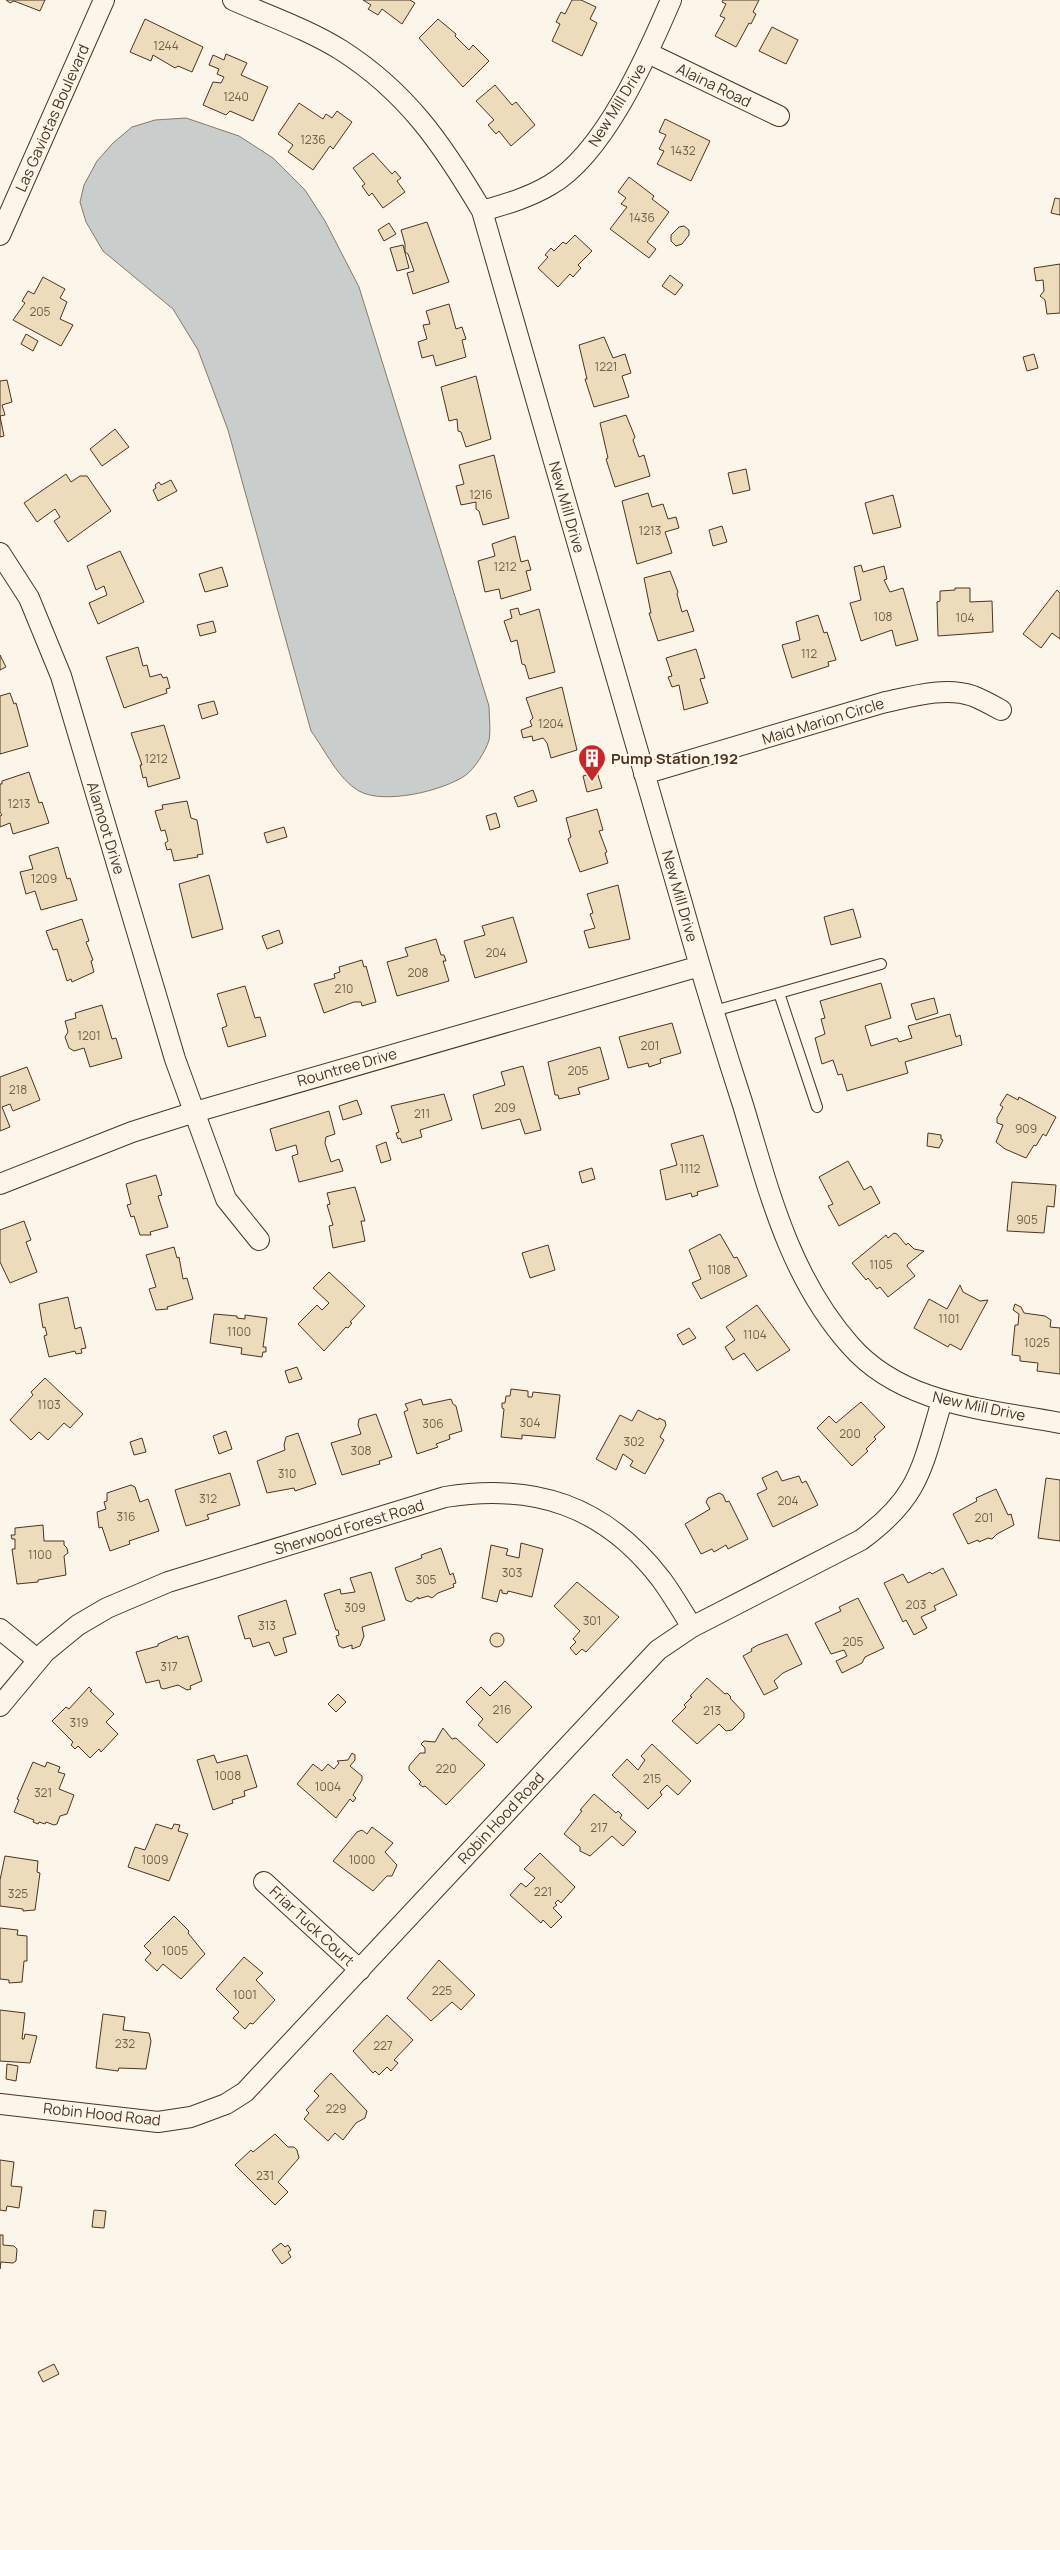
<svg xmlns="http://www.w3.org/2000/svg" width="1060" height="2550" font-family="Manrope,sans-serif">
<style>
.water{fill:#c9cecd;stroke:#887966}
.building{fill:#ecdcbc;stroke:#4a3520}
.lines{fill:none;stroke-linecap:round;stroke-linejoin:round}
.lane-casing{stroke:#4a3520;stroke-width:12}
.street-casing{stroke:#4a3520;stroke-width:22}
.lane{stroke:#fbf6e9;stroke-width:10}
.street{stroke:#fbf6e9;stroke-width:20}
.labels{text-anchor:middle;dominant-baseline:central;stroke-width:4;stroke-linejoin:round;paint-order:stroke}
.number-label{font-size:12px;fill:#725f47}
.street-label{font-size:15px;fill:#4a3520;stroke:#fbf6e9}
.poi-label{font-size:15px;font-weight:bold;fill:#4a3520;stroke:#fbf6e9;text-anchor:start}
</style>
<rect width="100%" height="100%" fill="#fbf6e9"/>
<path class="water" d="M186 118 239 136 273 158 305 190 325 221 359 287 489 706C489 716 491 730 489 740 486 751 474 769 466 775 443 791 384 805 359 791 338 779 325 750 311 731L228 430 198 350 173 309 103 251 86 222 80 202 84 185 97 161 113 143 132 127 155 120Z"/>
<path class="building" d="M6 0H45L40 11 14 1 10 3Z
M363 0H410L415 3 402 24 382 9 378 15 368 9 371 5Z
M572 0H581L596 7 590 19 597 23 582 56 552 41 560 24 556 22 561 12 565 14Z
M723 0H759L753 12 756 14 751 24 749 23 736 47 715 36 725 18 720 16 726 4 722 2Z
M145 19 203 47 192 72 178 66 175 68 153 55 151 61 130 52Z
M438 19 456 34 455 36 469 50 473 45 489 61 463 87 419 38Z
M772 27 798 40 786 64 759 51Z
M226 54 247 63 241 75 268 87 253 121 230 111 226 115 203 105 213 82 221 83 224 77 217 74 219 69 209 65 213 55 224 60Z
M495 85 512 105 516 102 535 125 511 146 499 131 496 134 488 125 494 120 476 101Z
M299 103 323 119 326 114 332 118 337 111 352 122 333 149 330 146 313 170 288 152 293 145 278 134Z
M665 119 710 141 691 181 657 164 664 151 659 149 666 135 659 132Z
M373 153 392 174 395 171 401 178 397 181 405 192 383 208 372 193 369 196 362 186 365 184 353 168Z
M629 177 654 196 652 199 669 212 647 242 656 249 649 258 610 229 627 207 621 204 626 198 618 192Z
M1055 198 1060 199V215L1051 213Z
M427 222 449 282 413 294 407 273 414 271 408 254 405 252V244L401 230Z
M389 223 396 234 384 241 378 230Z
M684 226 689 230V235L682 244 676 246 671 241V235L679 227Z
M575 235 592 251 578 265 581 268 573 277 570 274 558 287 538 268 548 257 545 255 551 248 554 251 563 242 566 244Z
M403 245 409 268 397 271 390 248Z
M1060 264V313L1047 314 1045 300 1040 296 1044 291 1043 280 1036 281 1034 268Z
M670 275 683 285 675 295 662 286Z
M43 277 65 289 60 298 67 302 60 319 73 325 61 346 13 320 25 303 22 301 28 291 34 294Z
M449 304 456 329 462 327 466 339 462 340 466 357 436 366 433 355 422 358 418 342 427 339 423 325 430 324 426 311Z
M26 334 38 341 33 351 21 344Z
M604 337 613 358 625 354 631 373 622 376 629 397 594 407 585 379H587L579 345Z
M1034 354 1038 368 1027 371 1023 357Z
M476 376 491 439 466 447 461 432 458 431 457 419 449 421 441 387Z
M7 380 12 402 2 405 5 415 0 416V381Z
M626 415 635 437 633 440 639 457 644 455 650 476 615 487 606 459 608 458 600 423Z
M0 416 4 436 0 437Z
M115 429 129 447 102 466 90 449Z
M494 455 509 518 483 525 479 511 476 509V502L461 505 456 486 464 484 459 465Z
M746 469 750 490 733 494 728 473Z
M66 474 71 482 80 476H87L111 511 68 542 54 521 60 517 55 509 37 522 24 503Z
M171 480 177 491 158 501 153 490 156 488 155 485 159 482 161 485Z
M648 493 652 507 663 504 668 519 676 517 679 528 665 532 672 553 637 564 622 501Z
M893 495 901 527 873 534 865 503Z
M722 526 727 542 713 546 709 530Z
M515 536 521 562 528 560 531 570 526 571 531 590 501 599 499 589 485 592 478 561 495 556 492 544Z
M120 551 144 602 98 624 89 603 107 595 104 586 96 590 87 566Z
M861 565 863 572 884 566 887 579 884 580 890 592 903 588 918 640 896 646 892 630 861 641 850 603 861 600 854 567Z
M222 567 228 586 205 592 199 574Z
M670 571 678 592 677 594 682 612 687 610 694 631 658 641 649 613H651L644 578Z
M955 588H970V602L992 601 993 632 938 636 937 602 940 601V591L955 590Z
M1057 590 1060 593V639L1052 633 1041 648 1023 634Z
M518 608 520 615 539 609 555 672 529 679 525 665 522 664 517 640 511 642 504 621 512 618 510 610Z
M818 615 824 633 827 632 836 660 828 662 829 666 792 678 782 645 800 640 796 622Z
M213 621 216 632 200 636 197 625Z
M138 647 143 666 147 665 150 677 161 674 163 678 167 677 170 688 166 689 167 693 124 708 106 657Z
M696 649 705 678 700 679 708 703 684 710 679 685 672 687 668 677 672 676 666 658Z
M0 655 6 667 0 670Z
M562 687 577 750 551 758 547 743 543 738 533 741 532 736 523 738 521 730 532 726 530 721 533 718 526 698Z
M10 693 14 704 16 703 28 746 0 754V696Z
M214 701 218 714 202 719 198 705Z
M164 725 180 778 148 787 146 777 143 778 140 765H142L131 733Z
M29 772 39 803 42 802 49 823 13 834 10 823 0 827V816L2 815 0 812V784H2V781Z
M597 772 602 788 587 792 583 776Z
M533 790 537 801 518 807 514 797Z
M187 801 191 818 197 820 203 854 197 855 198 857 174 861 171 849 167 850 165 843 168 841 165 830 161 831 155 811 163 809 162 805Z
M597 809 603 830 599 831 607 852 605 853 608 863 580 872 568 839 571 837 566 818Z
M496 813 500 827 490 830 486 816Z
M284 827 287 837 267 843 264 833Z
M58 847 67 879 70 878 77 900 41 910 35 891 26 894 20 872 33 869 29 856Z
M209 875 223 929 192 938 179 884Z
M618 885 630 939 589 948 584 931 595 928 590 914 593 913 587 894Z
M853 909 861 937 831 945 824 917Z
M513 917 527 962 475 978 464 941 485 935 482 926Z
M82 919 89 941 86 942 93 960 91 961 94 972 72 982 71 979 67 981 57 949 53 950 46 931Z
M279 930 283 943 267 949 262 936Z
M436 939 441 955H444L446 961H443L449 981 397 996 387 962 408 956 405 948Z
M362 960 364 967 366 966 376 1002 362 1006 361 1002H354L324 1013 314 984 335 978 334 974 340 972 339 967Z
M881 983 891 1018 865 1026 871 1046 897 1038 899 1042 912 1038 908 1026 950 1014 956 1037 960 1035 962 1045 905 1062 908 1073 847 1091 842 1074 838 1075 833 1060 822 1064 815 1038 825 1034 821 1019 825 1018 820 1001Z
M245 986 255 1018 260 1017 266 1036 228 1047 222 1028 227 1026 217 994Z
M934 998 938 1013 916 1020 911 1004Z
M102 1005 112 1039 116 1038 122 1058 90 1067 84 1048 74 1051 69 1048 65 1037 68 1032 65 1021 76 1018 75 1013Z
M672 1023 681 1053 660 1059 661 1063 649 1067 648 1063 628 1068 619 1037Z
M600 1047 609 1079 578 1088 580 1094 559 1099 558 1095H555L548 1062Z
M523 1066 541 1130 525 1134 520 1119 482 1129 473 1095 505 1085 501 1072Z
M27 1067 40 1100 13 1111 10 1104 2 1107 10 1127 0 1131V1077Z
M444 1094 452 1120 420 1130 422 1137 402 1143 400 1138 398 1139 396 1133 399 1132 391 1106Z
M1007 1094 1018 1100 1019 1097 1056 1117 1046 1136 1043 1134 1036 1146 1034 1145 1026 1158 1005 1149 996 1142 1003 1125 997 1123V1118L1003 1107 1000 1105Z
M357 1100 362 1114 343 1120 339 1106Z
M329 1111 335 1134 326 1137 325 1143 331 1162 339 1159 343 1171 299 1182 292 1156 298 1154 296 1145 276 1151 270 1129Z
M928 1133 941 1135V1139L943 1140 939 1148 927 1146Z
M703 1135 718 1186 697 1192 698 1195 692 1197 691 1193 666 1200 660 1170 677 1165 671 1144Z
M386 1142 391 1160 381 1163 376 1146Z
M848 1161 864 1190 871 1186 880 1203 839 1226 828 1206 833 1204 819 1177Z
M592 1168 595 1179 582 1183 579 1172Z
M156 1175 162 1195 158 1196 168 1227 150 1232 151 1235H140L134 1216 131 1217 127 1205 131 1204 126 1184Z
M1012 1182 1056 1185 1054 1207 1047 1206 1044 1233 1007 1231Z
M355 1187 365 1221H361L365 1241 333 1248 329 1226 333 1225 327 1205 330 1204 327 1193Z
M24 1221 31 1240 26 1242 37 1272 10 1283 0 1262V1230Z
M894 1233 897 1234 906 1245 908 1243 914 1249 924 1251 908 1264 907 1266 915 1276 888 1297 880 1287 877 1289 868 1278 866 1280 852 1263 886 1235 888 1238Z
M720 1234 734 1258 737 1257 747 1276 701 1299 692 1283 701 1279 689 1250Z
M548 1245 555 1270 530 1278 522 1253Z
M174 1247 177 1258 179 1257 183 1279 187 1278 193 1299 167 1307 168 1309 156 1310 149 1289 156 1287 146 1255Z
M329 1272 365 1306 350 1322 352 1323 348 1328 346 1327 324 1351 298 1324 317 1305 322 1310 329 1303 313 1288Z
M960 1285 963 1292 980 1301 988 1300 961 1350 950 1344 948 1347 914 1328 929 1299 947 1309Z
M68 1297 75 1329 81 1327 86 1348 81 1349 82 1353 76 1354 75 1351 49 1357 44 1336 47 1335 45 1327 43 1328 39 1304Z
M1015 1304 1021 1307 1024 1313 1045 1316 1051 1320 1050 1327 1060 1328V1374L1037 1371 1038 1363 1020 1361V1356L1012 1355 1015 1325H1018L1019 1314 1013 1310Z
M757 1305 790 1350 757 1371 744 1353 733 1360 725 1347 735 1340 726 1327Z
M214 1314 237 1316V1318L245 1319V1315L267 1318 263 1347H266V1352H263L262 1357 241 1354 242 1348 210 1343Z
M689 1328 696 1338 683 1345 677 1335Z
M297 1367 302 1379 289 1383 285 1371Z
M45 1378 83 1414 70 1428 64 1423 48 1440 39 1432 31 1440 10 1420 33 1395 31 1392Z
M511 1389 528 1391V1397H532L533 1392 560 1395 555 1438 522 1435V1439L501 1437 504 1409 502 1408V1403H505L506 1396H510Z
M421 1399 423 1405 451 1399 453 1404 456 1406 462 1431 449 1435 450 1439 436 1444 438 1447 417 1454 404 1412 408 1410 405 1404Z
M861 1402 885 1427 874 1437 876 1439 866 1449 868 1451 852 1466 817 1428 829 1416 836 1423Z
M638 1410 658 1420 659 1418 665 1421 666 1425 660 1437 664 1440 645 1474 630 1466 633 1461 623 1454 616 1470 596 1459 620 1415 632 1421Z
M376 1414 392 1457 379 1461 380 1464 342 1475 331 1443 361 1434 358 1425 359 1419Z
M226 1431 232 1449 219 1454 213 1436Z
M298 1433 316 1484 295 1491 294 1488 267 1493 257 1461 285 1450 284 1445 286 1437Z
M142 1438 146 1452 134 1455 130 1442Z
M777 1471 782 1481 799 1476 802 1483 806 1481 818 1505 773 1527 757 1494 767 1489 762 1478Z
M230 1473 240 1505 207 1515 209 1519 186 1526 175 1490Z
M1046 1478 1060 1480V1541L1038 1538Z
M131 1485 135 1487 140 1502 148 1499 159 1531 129 1541 130 1544 110 1551 102 1527 99 1528 97 1512 106 1509 104 1502 107 1501V1493Z
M996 1489 1008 1515 1011 1514 1014 1525 997 1534 992 1539 988 1538 979 1542 978 1540 968 1544 953 1514 977 1501 976 1498Z
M719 1493 723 1495 726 1502 729 1501 748 1539 728 1549 726 1545 714 1552 712 1549 701 1554 685 1524 710 1509 706 1502 708 1498Z
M43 1525 44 1541H64V1545L67 1548 68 1553 64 1556 66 1575 38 1580V1582L17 1584 12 1549H15V1539H12L11 1535H15V1528Z
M521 1543 543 1549 532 1597 508 1591 507 1594 502 1593V1590H500L497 1602 482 1598 491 1545 508 1549 506 1555 519 1558Z
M441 1548 450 1575 453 1573 456 1583 453 1584 454 1587 438 1593 432 1598 428 1596 418 1599V1597L411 1602 406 1600 395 1568 422 1558 421 1555Z
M943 1568 957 1595 934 1606 936 1610 921 1617 927 1628 914 1635 906 1620 903 1622 884 1583 903 1574 908 1583 930 1572 932 1574Z
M371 1572 385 1620 362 1627 364 1636 360 1646 352 1649V1645L343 1648 339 1646 336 1636 339 1635 338 1630H336L324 1594 340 1589 341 1594 355 1592 350 1578Z
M577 1582 619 1617 586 1652 582 1649 576 1655 570 1648 576 1642 573 1639 580 1631 554 1606Z
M858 1598 884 1648 865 1657 862 1663 842 1673 836 1661 847 1656 844 1650 831 1654 815 1623 841 1611 839 1607Z
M286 1600 296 1634 283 1638 287 1652 275 1656 269 1642 253 1647 250 1638 245 1639 238 1616Z
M490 1640a7 7 0 1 1 14 0a7 7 0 1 1-14 0Z
M787 1634 802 1664 783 1673 774 1681 778 1688 764 1695 743 1656 752 1651 751 1649 758 1645Z
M177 1636 178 1639 188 1636 202 1681 190 1686 191 1689 187 1690 178 1685 164 1689 161 1688 159 1680 146 1683 136 1652 158 1646V1644Z
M707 1678 725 1694 727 1693 731 1697 730 1698 744 1713V1718L732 1730 726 1731 719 1724 697 1744 672 1721 686 1707 684 1705 692 1697 690 1696Z
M505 1681 532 1707 497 1743 478 1725 483 1719 466 1702 481 1687 490 1696Z
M89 1687 92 1690 90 1691 114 1714 106 1722 118 1734 101 1752 99 1749 90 1758 78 1746 75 1749 71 1745 73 1742 52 1721 66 1707 69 1709Z
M338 1694 346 1702 336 1712 328 1704Z
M443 1728 452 1739 456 1738 485 1765 446 1805 425 1786 423 1787 419 1784 421 1782 409 1770V1766L420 1753H425V1748L421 1744 424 1741 435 1742Z
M652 1744 691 1781 678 1795 667 1785 660 1792 662 1795 648 1809 612 1775 627 1759 638 1770 645 1760 641 1756Z
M352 1753 355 1755V1760L350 1766 362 1776V1780L353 1795 356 1798 353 1802 350 1799 336 1818 297 1784 313 1764 322 1771 328 1764 334 1769 339 1763 337 1761 348 1760Z
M214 1755 217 1763 247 1755 257 1787 244 1791 245 1796 232 1800 233 1803 213 1810 197 1760Z
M33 1762 45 1767 47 1762 60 1767 58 1772 65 1774 59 1789 74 1795 67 1814 60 1816 57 1824 54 1825 46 1822 45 1824 39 1822 38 1824 33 1822 34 1820 14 1812 19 1800 17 1799Z
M594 1794 616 1813 618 1811 622 1815 620 1818 636 1832 623 1846 612 1836 590 1856 580 1851V1847L564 1834 582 1811 580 1810Z
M156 1824 172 1829 174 1824 180 1825 178 1831 188 1834 169 1881 128 1867 135 1847 145 1850Z
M372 1827 393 1843 385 1852 397 1865 392 1876H387L373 1891 333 1861 357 1832 362 1830 367 1834Z
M540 1853 575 1887 561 1903 558 1900 555 1903 557 1905 553 1908 562 1917 551 1928 543 1920 541 1923 510 1895 521 1883 526 1887 535 1878 524 1869Z
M5 1856 38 1861 37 1872 40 1873 35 1910 23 1911V1909L0 1906V1880Z
M174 1916 189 1931 188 1933 205 1954 181 1979 163 1964 157 1971 145 1960 151 1953 144 1946Z
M0 1928 18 1930 17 1935 27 1936V1961H24L22 1982 9 1983V1980L0 1979Z
M244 1957 263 1973 256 1980 275 2000 253 2024 250 2023 245 2029 233 2018 239 2012 216 1989Z
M439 1960 475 1995 461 2010 452 2002 431 2021 407 1998Z
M0 2010 25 2013 22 2039H24L25 2034 37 2036 30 2063 0 2061Z
M103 2014 125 2017 123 2030 149 2033 151 2041 146 2069 119 2068 118 2071 96 2068Z
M387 2015 413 2040 394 2060 398 2063 391 2071 387 2067 379 2075 375 2071 373 2073 353 2051Z
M7 2064 18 2066 16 2081 6 2079Z
M331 2073 367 2111 365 2118 356 2123 343 2140 335 2133 328 2141 304 2119 309 2113 306 2110 319 2096 314 2091Z
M275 2134 288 2147H294L297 2150 299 2158 278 2182 288 2192 275 2205 235 2165 251 2150 253 2152Z
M0 2160 14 2162 11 2186 22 2187 19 2208 7 2206 6 2211 0 2210Z
M94 2210 106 2211 104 2228 92 2227Z
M0 2235H3V2245L14 2246 17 2249 16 2261 13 2263 1 2262 0 2269Z
M281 2243 285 2247 288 2245 291 2250 288 2252 291 2257 282 2264 272 2250Z
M54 2364 59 2374 43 2382 38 2372Z"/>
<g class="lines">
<g class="lane-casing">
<path id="lane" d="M779 993 881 964
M714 1011 779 993 817 1107"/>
</g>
<g class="street-casing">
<path id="street" d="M233 0C269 16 307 29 341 50 407 92 443 145 482 211 548 441 614 670 681 900 700 968 721 1037 743 1105 769 1191 789 1276 850 1345 902 1405 987 1409 1060 1423
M648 53 779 116
M482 211C506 204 528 198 550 185 604 154 647 56 671 0
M0 235 104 0
M0 553 29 598 61 676 175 1059 226 1199 259 1240
M644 774 882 703C910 697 945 686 973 696 983 700 992 705 1001 710
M0 1184 132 1132 195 1112 700 966
M0 1629 38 1660
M0 1706 45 1652 78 1625 107 1608 168 1582 445 1497C534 1483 604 1505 661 1579 672 1594 682 1611 692 1627
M264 1882 360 1970
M0 2104 158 2122 191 2117 226 2104 245 2092 658 1650 692 1627 861 1540C920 1497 922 1467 942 1401"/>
</g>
<use href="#lane" class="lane"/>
<use href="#street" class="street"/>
</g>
<defs>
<g id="building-pin" transform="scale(1.4375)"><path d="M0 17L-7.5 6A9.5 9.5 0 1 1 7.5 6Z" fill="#c62828" stroke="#fbf6e9"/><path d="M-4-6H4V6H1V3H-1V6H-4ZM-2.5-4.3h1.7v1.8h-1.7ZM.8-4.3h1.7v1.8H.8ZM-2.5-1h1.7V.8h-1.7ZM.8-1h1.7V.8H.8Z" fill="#fff"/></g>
</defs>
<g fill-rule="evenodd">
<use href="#building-pin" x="592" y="758"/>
</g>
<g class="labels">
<g class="number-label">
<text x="166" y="45">1244</text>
<text x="236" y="96">1240</text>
<text x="313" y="139">1236</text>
<text x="683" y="150">1432</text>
<text x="642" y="217">1436</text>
<text x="40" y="311">205</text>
<text x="606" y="366">1221</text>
<text x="481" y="494">1216</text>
<text x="650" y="530">1213</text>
<text x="505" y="566">1212</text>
<text x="883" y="616">108</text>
<text x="965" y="617">104</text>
<text x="809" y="653">112</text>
<text x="551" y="723">1204</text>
<text x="156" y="758">1212</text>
<text x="19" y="803">1213</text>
<text x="44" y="878">1209</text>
<text x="496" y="952">204</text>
<text x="418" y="972">208</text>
<text x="344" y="988">210</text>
<text x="89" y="1035">1201</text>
<text x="650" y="1045">201</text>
<text x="578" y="1070">205</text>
<text x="18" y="1089">218</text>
<text x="505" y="1107">209</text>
<text x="422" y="1113">211</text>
<text x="1026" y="1128">909</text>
<text x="690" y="1168">1112</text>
<text x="1027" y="1219">905</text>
<text x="881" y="1264">1105</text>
<text x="719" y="1269">1108</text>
<text x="949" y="1318">1101</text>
<text x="239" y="1331">1100</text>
<text x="755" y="1334">1104</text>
<text x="1037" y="1342">1025</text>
<text x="49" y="1404">1103</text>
<text x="530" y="1422">304</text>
<text x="433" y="1423">306</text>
<text x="850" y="1433">200</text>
<text x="634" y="1441">302</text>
<text x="361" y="1450">308</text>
<text x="287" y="1473">310</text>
<text x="208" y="1498">312</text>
<text x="788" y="1500">204</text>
<text x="126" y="1516">316</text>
<text x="984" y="1517">201</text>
<text x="40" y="1554">1100</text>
<text x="512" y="1572">303</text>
<text x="426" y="1579">305</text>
<text x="916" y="1604">203</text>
<text x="355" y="1607">309</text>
<text x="592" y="1620">301</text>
<text x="267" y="1625">313</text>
<text x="853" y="1641">205</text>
<text x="169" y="1666">317</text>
<text x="502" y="1709">216</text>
<text x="712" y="1710">213</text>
<text x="79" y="1722">319</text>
<text x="446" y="1768">220</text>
<text x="228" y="1775">1008</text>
<text x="652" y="1778">215</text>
<text x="328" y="1786">1004</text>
<text x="43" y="1792">321</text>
<text x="599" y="1827">217</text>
<text x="155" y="1859">1009</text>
<text x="362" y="1859">1000</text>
<text x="543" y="1891">221</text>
<text x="18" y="1893">325</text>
<text x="175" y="1950">1005</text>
<text x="442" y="1990">225</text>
<text x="245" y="1994">1001</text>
<text x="125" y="2043">232</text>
<text x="383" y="2045">227</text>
<text x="336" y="2108">229</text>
<text x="265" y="2175">231</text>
</g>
<g class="street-label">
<text transform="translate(714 85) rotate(26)">Alaina Road</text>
<text transform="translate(617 105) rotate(-58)">New Mill Drive</text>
<text transform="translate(52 118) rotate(-66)">Las Gaviotas Boulevard</text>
<text transform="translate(567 507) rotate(74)">New Mill Drive</text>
<text transform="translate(823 721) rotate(-17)">Maid Marion Circle</text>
<text transform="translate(106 828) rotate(73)">Alamoot Drive</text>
<text transform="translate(680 896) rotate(74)">New Mill Drive</text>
<text transform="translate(347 1067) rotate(-16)">Rountree Drive</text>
<text transform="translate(979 1406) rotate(12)">New Mill Drive</text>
<text transform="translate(349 1527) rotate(-17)">Sherwood Forest Road</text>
<text transform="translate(501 1818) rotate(-47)">Robin Hood Road</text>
<text transform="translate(312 1926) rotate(43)">Friar Tuck Court</text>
<text transform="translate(102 2114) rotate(6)">Robin Hood Road</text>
</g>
<g class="poi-label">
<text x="611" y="758">Pump Station 192</text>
</g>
</g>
</svg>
